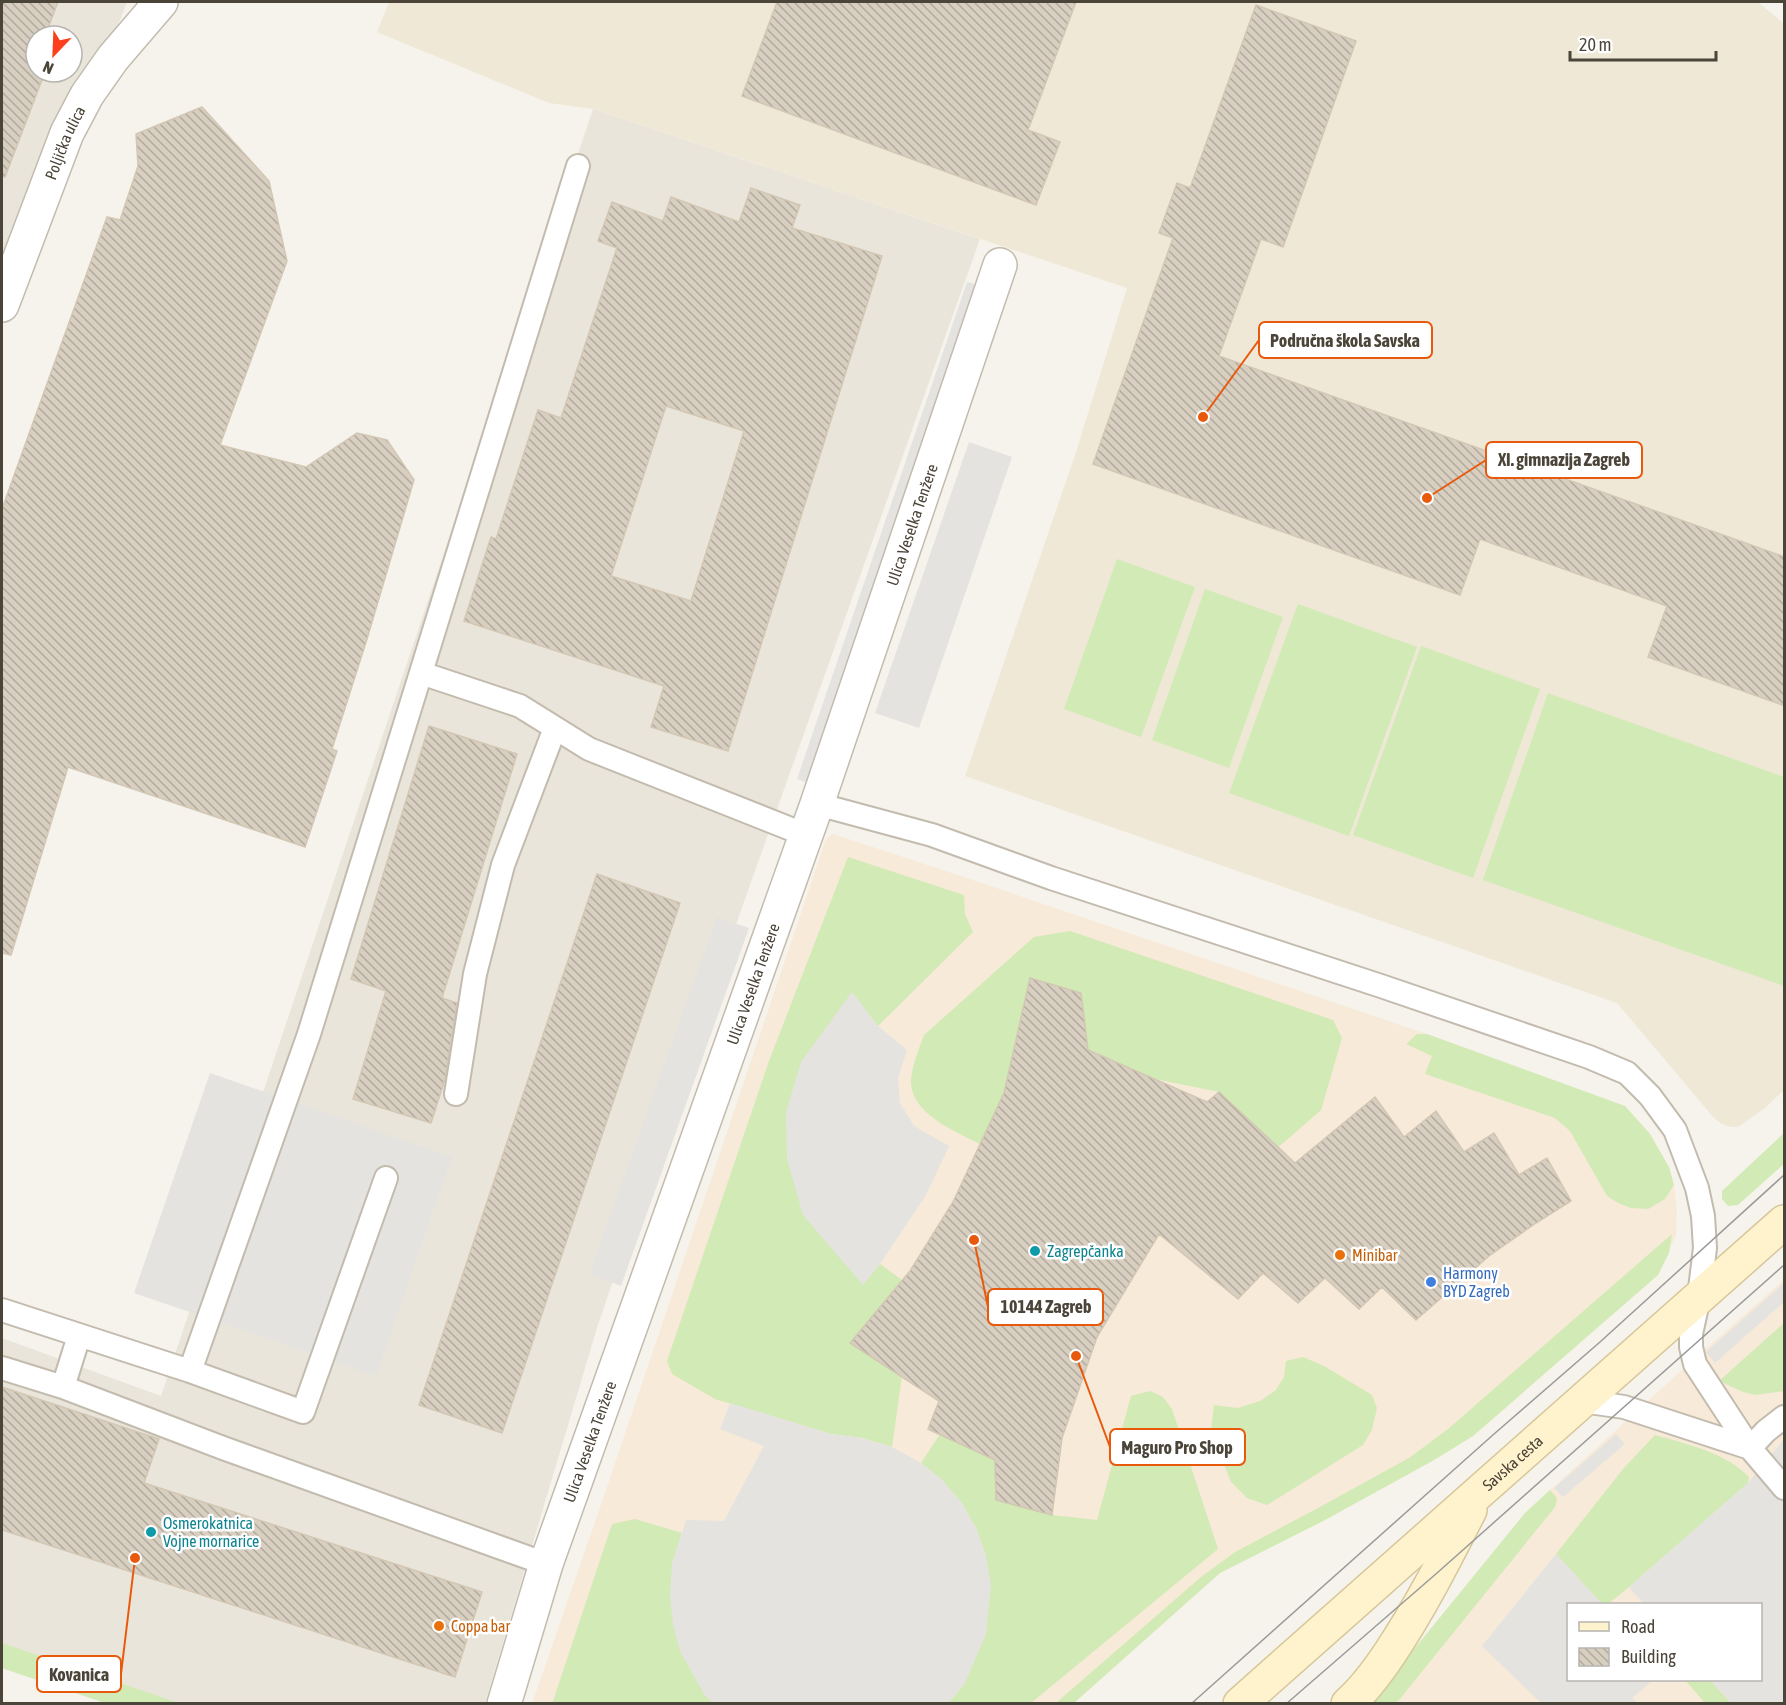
<svg xmlns="http://www.w3.org/2000/svg" width="1786" height="1705" font-family="'Asap Condensed',sans-serif">
<style>
.residential{fill:#eae5da;fill-rule:evenodd}
.commercial{fill:#f7ead8;fill-rule:evenodd}
.education{fill:#efe8d6}
.grass{fill:#d2eab5}
.parking{fill:#e5e3e0}
.building{fill:url(#building-back-hatch);stroke:#d3c7b4;stroke-width:1.5;fill-rule:evenodd}
.lines{fill:none;stroke-linecap:round;stroke-linejoin:round}
.service-casing{stroke:#c2bbae;stroke-width:26}
.minor-casing{stroke:#c2bbae;stroke-width:36}
.tertiary-casing{stroke:#c2bbae;stroke-width:36}
.secondary-casing{stroke:#d6c79b;stroke-width:36}
.service{stroke:#fff;stroke-width:22}
.minor{stroke:#fff;stroke-width:33}
.tertiary{stroke:#fff;stroke-width:33}
.secondary{stroke:#fff3cd;stroke-width:33}
.tram{stroke:#9a9a9a;stroke-width:1.5}
.culture-dot{fill:#0f9aa8;stroke:#fff;stroke-width:2}
.food-dot{fill:#e8710a;stroke:#fff;stroke-width:2}
.shop-dot{fill:#3f7fe0;stroke:#fff;stroke-width:2}
.labels{text-anchor:middle;dominant-baseline:central;stroke-width:5;stroke-linejoin:round;paint-order:stroke}
.street-label{font-size:16px;fill:#4b4439;stroke:#fff}
.culture-label{font-size:16px;fill:#0d838f;stroke:#fff;text-anchor:start}
.food-label{font-size:16px;fill:#c56008;stroke:#fff;text-anchor:start}
.shop-label{font-size:16px;fill:#366cbe;stroke:#fff;text-anchor:start}
.leader{fill:none;stroke:#e8590c;stroke-width:2}
.callout-dot{fill:#e8590c;stroke:#fff;stroke-width:2}
.callout{fill:#fff;stroke:#e8590c;stroke-width:2}
.callout-label{font-size:18px;text-anchor:middle;font-weight:bold;fill:#4b4439}
</style>
<defs>
<pattern id="building-back-hatch" width="6" height="6" patternUnits="userSpaceOnUse" patternTransform="scale(1.5)"><rect width="6" height="6" fill="#d8cfc1"/><path d="M-1 5l2 2M0 0l6 6M5-1l2 2" fill="none" stroke="#b1aa9e"/></pattern>
</defs>
<rect width="100%" height="100%" fill="#f6f3ec"/>
<path class="residential" d="M2 2H127L2 326ZM36 36H72V72H36Z
M593 109 980 239 687 1062 597 1328 485 1703H105L2 1668V1338L161 1396Z"/>
<path class="commercial" d="M833 834 964 877 1427 1034 1625 1106 1650 1134 1669 1167 1674 1185 1677 1211 1676 1235 1658 1275 1473 1436 1434 1460 1325 1520 1220 1573 1074 1703 532 1704 606 1490 826 839Z
M1784 1280V1703L1365 1704 1402 1664 1525 1513 1694 1359ZM1568 1604H1760V1680H1568Z"/>
<path class="education" d="M389 2H1758L1784 24V1090L1765 1108 1738 1127H1731L1722 1124 1714 1118 1617 1003 965 776 1075 455 1127 288 593 109 549 103 377 32Z"/>
<path class="grass" d="M1117 559 1195 587 1141 737 1064 709Z
M1205 589 1283 617 1229 768 1152 740Z
M1298 604 1417 647 1349 836 1229 793Z
M1421 646 1540 689 1473 878 1353 835Z
M1548 693 1784 777V986L1483 880Z
M848 857 964 895 965 914 973 932 878 1026 852 993 863 1284 880 1264 902 1280 850 1343 902 1376 892 1447 862 1438 831 1434 715 1399 672 1374 667 1361 769 1061Z
M1070 931 1333 1020 1342 1038 1321 1110 1251 1171 1219 1092 1155 1079 1088 1050 1081 993 1030 978 1004 1093 980 1144C956 1132 909 1113 911 1080 912 1065 919 1049 924 1035L1034 937Z
M1417 1034H1427L1625 1106 1650 1134 1669 1167 1674 1185 1665 1199 1648 1209 1631 1208 1618 1203 1607 1196 1570 1131 1555 1118 1425 1074 1432 1056 1406 1044Z
M1784 1133V1164L1738 1205 1728 1206 1722 1199V1191Z
M1672 1234 1669 1253 1658 1275 1473 1436 1434 1460 1325 1520 1220 1573 1074 1703H1056L1201 1577 1235 1552 1318 1508 1409 1458 1448 1429Z
M1784 1323V1391L1755 1395 1743 1392 1719 1381Z
M1303 1357 1324 1366 1372 1395 1377 1408 1372 1430 1363 1445 1267 1505 1247 1498 1231 1482 1211 1431 1214 1405 1238 1408 1260 1401 1276 1390 1284 1377 1286 1361Z
M1150 1391 1163 1397 1172 1409 1218 1549 1031 1703H948L965 1683 986 1556 976 1528 961 1502 942 1480 921 1463 940 1434 995 1460 996 1500 1052 1515 1097 1520 1131 1396Z
M1655 1435C1686 1444 1725 1452 1749 1477L1748 1483 1629 1587 1608 1604H1602L1556 1554 1623 1469Z
M1550 1490 1557 1498 1555 1507 1399 1700 1395 1703 1365 1704 1402 1664 1525 1513Z
M635 1519 682 1533 672 1564 704 1694 714 1703 552 1704 612 1524Z
M2 1643 179 1703H105L2 1668Z
M1685 1680H1710L1731 1703H1705Z"/>
<path class="parking" d="M967 282 984 287 814 785 797 779Z
M969 442 1012 457 919 728 875 713Z
M717 917 749 928 621 1286 589 1274Z
M852 992 878 1026 907 1050 898 1078 900 1103 914 1126 949 1146 926 1195 880 1264 863 1285 803 1215 787 1159 786 1112 801 1062Z
M210 1073 452 1157 376 1376 134 1293Z
M1784 1283V1302L1715 1363 1706 1352Z
M730 1403 831 1434 862 1438 892 1447 921 1463 942 1480 962 1503 976 1528 986 1556 991 1585 986 1634 965 1683 948 1703 714 1704 704 1694 680 1651 673 1624 670 1597 672 1564 686 1520 724 1521 764 1446 720 1429Z
M1616 1434 1625 1444 1563 1497 1554 1488Z
M1784 1439V1703H1731L1710 1680H1760V1604H1644L1629 1587 1748 1483Z
M1556 1554 1602 1604H1568V1680H1653L1632 1698 1638 1703H1541L1482 1646Z"/>
<path class="building" d="M2 2H58L45 36H36V61L33 68 36 69V72H45L5 177 2 176Z
M777 2H1076L1028 130 1060 142 1036 205 742 96Z
M1256 5 1356 41 1283 247 1261 239 1219 356 1785 557V706L1648 657 1667 606 1480 539 1460 595 1093 464 1173 238 1159 233 1177 183 1190 188Z
M202 107 269 181 287 261 220 445 306 467 357 433 387 440 414 480 367 639 332 749 337 751 305 847 68 767 11 955 2 953V509L107 217 120 220 138 166 136 134Z
M751 188 800 205 792 228 882 256 728 751 651 727 664 686 464 621 491 537 496 539 538 410 561 418 617 248 598 241 612 202 663 221 671 197 739 222ZM666 406 744 431 691 601 611 576Z
M429 726 517 754 442 998 457 1003 445 1079 431 1123 353 1099 386 991 351 979Z
M597 874 680 903 502 1433 419 1405Z
M1030 978 1081 993 1088 1050 1207 1102 1219 1092 1295 1163 1375 1097 1404 1137 1436 1111 1464 1152 1494 1133 1519 1175 1547 1158 1571 1201 1536 1223 1489 1256 1416 1320 1382 1287 1359 1309 1325 1278 1298 1303 1263 1273 1238 1299 1159 1234 1097 1337 1062 1438 1052 1515 996 1500 995 1460 928 1429 939 1401 850 1343 910 1271 953 1202 1004 1093Z
M2 1387 159 1439 144 1483 482 1592 455 1677 2 1530Z"/>
<g class="lines">
<g class="service-casing">
<path id="service" d="M421 673 520 706 589 749 806 835
M817 804 932 835 1051 878 1381 986 1589 1057 1627 1073 1650 1096 1675 1130 1697 1188 1703 1216 1705 1248 1699 1297 1691 1334V1347L1695 1364 1750 1448 1784 1488
M456 1094 475 974 503 865 555 728
M2 1310 190 1371 309 1034 578 166
M2 1368 63 1387 223 1448 546 1564
M190 1371 303 1412 386 1178
M63 1387 79 1336
M1582 1401 1624 1407 1750 1448
M1750 1448 1766 1431 1784 1417"/>
</g>
<g class="minor-casing">
<g id="minor">
<path id="s1" d="M504 1704 546 1564 817 804 1000 265"/>
</g>
</g>
<g class="tertiary-casing">
<g id="tertiary">
<path id="s2" d="M2 305 67 133 87 95 113 58 161 2"/>
</g>
</g>
<g class="secondary-casing">
<g id="secondary">
<path id="s3" d="M1240 1704 1784 1222"/>
<path d="M1348 1704C1365 1689 1378 1671 1390 1653 1420 1608 1445 1559 1470 1510"/>
</g>
</g>
<use href="#service" class="service"/>
<use href="#minor" class="minor"/>
<use href="#tertiary" class="tertiary"/>
<use href="#secondary" class="secondary"/>
<path class="tram" d="M1191 1704 1494 1434 1600 1342 1784 1175
M1286 1704 1437 1573 1784 1265"/>
</g>
<g class="culture-dot">
<circle cx="1035" cy="1251" r="6"/>
<circle cx="151" cy="1532" r="6"/>
</g>
<g class="food-dot">
<circle cx="1340" cy="1255" r="6"/>
<circle cx="439" cy="1626" r="6"/>
</g>
<circle class="shop-dot" cx="1431" cy="1282" r="6"/>
<g class="labels">
<g class="street-label">
<text stroke="none"><textPath href="#s2" startOffset="174">Poljička ulica</textPath></text>
<text stroke="none"><textPath href="#s1" startOffset="1248">Ulica Veselka Tenžere</textPath></text>
<text stroke="none"><textPath href="#s1" startOffset="762">Ulica Veselka Tenžere</textPath></text>
<text stroke="none"><textPath href="#s1" startOffset="276">Ulica Veselka Tenžere</textPath></text>
<text stroke="none"><textPath href="#s3" startOffset="364">Savska cesta</textPath></text>
</g>
<g class="culture-label">
<text x="1047" y="1251">Zagrepčanka</text>
<text x="163" y="1523">Osmerokatnica<tspan x="163" dy="18">Vojne mornarice</tspan></text>
</g>
<g class="food-label">
<text x="1352" y="1255">Minibar</text>
<text x="451" y="1626">Coppa bar</text>
</g>
<g class="shop-label">
<text x="1443" y="1273">Harmony<tspan x="1443" dy="18">BYD Zagreb</tspan></text>
</g>
</g>
<path class="leader" d="M1203 417L1259 340M1427 498L1486 460M974 1240L988 1307M1076 1356L1110 1447M135 1558L121 1674"/>
<g class="callout-dot">
<circle cx="1203" cy="417" r="6"/>
<circle cx="1427" cy="498" r="6"/>
<circle cx="974" cy="1240" r="6"/>
<circle cx="1076" cy="1356" r="6"/>
<circle cx="135" cy="1558" r="6"/>
</g>
<g class="callout">
<rect x="1259" y="322" width="173" height="36" rx="6"/>
<rect x="1486" y="442" width="156" height="36" rx="6"/>
<rect x="988" y="1289" width="115" height="36" rx="6"/>
<rect x="1110" y="1429" width="135" height="36" rx="6"/>
<rect x="37" y="1656" width="84" height="36" rx="6"/>
</g>
<g class="callout-label">
<text x="1345" y="347">Područna škola Savska</text>
<text x="1564" y="466">XI. gimnazija Zagreb</text>
<text x="1046" y="1313">10144 Zagreb</text>
<text x="1177" y="1454">Maguro Pro Shop</text>
<text x="79" y="1681">Kovanica</text>
</g>
<rect width="1786" height="1705" fill="none" stroke="#4b4439" stroke-width="6"/>
<rect x="1567" y="1603" width="195" height="78" fill="#ffffff" stroke="#b7b4b0" stroke-width="1.5"/>
<rect x="1579" y="1622" width="30" height="9" fill="#fff3cd" stroke="#b7b4b0" stroke-width="1.5"/>
<text x="1621" y="1633" font-size="18" fill="#4b4439">Road</text>
<rect x="1579" y="1648" width="30" height="18" fill="url(#building-back-hatch)" stroke="#b7b4b0" stroke-width="1.5"/>
<text x="1621" y="1663" font-size="18" fill="#4b4439">Building</text>
<g transform="translate(54 54) rotate(203)"><circle r="28" fill="#ffffff" stroke="#b7b4b0" stroke-width="1.5"/>
<path d="M0-4.5L10 22L0 15L-10 22Z" fill="#fc3f1d"/>
<text y="-9" font-size="16" font-weight="bold" text-anchor="middle" fill="#4b4439">N</text>
</g>
<path d="M1570 51v9h146v-9" fill="none" stroke="#4b4439" stroke-width="3"/>
<text x="1579" y="51" font-size="18" fill="#4b4439" stroke="#ffffff" stroke-width="4.5" paint-order="stroke">20 m</text>
</svg>
